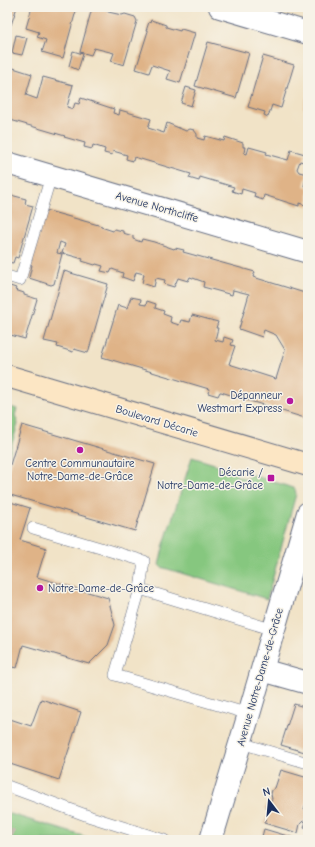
<svg xmlns="http://www.w3.org/2000/svg" width="315" height="847" font-family="'Comic Neue',sans-serif">
<style>
.green{fill:#86c77f;stroke:#507b6e}
.building{fill:#dfb387}
.lines{fill:none;stroke-linecap:round;stroke-linejoin:round}
.highway-tunnel{stroke:#c6bfb2;stroke-width:22;stroke-dasharray:22 11;stroke-linecap:butt}
.lane-casing{stroke:#666e83;stroke-width:12}
.street-casing{stroke:#666e83;stroke-width:24}
.secondary-casing{stroke:#666e83;stroke-width:24}
.lane{stroke:#fff;stroke-width:11}
.street{stroke:#fff;stroke-width:22}
.secondary{stroke:#fce6c4;stroke-width:22}
.poi-dot{fill:#b5179e;stroke:#f7f3e8;stroke-width:1.5}
.labels{text-anchor:middle;dominant-baseline:central;stroke-width:3;stroke-linejoin:round;paint-order:stroke}
.street-label{font-size:11px;fill:#1b2f5e;stroke:#f7f3e8}
.poi-label{font-size:11px;fill:#1b2f5e;stroke:#f7f3e8;text-anchor:end}
</style>
<rect width="100%" height="100%" fill="#f7f3e8"/>
<filter id="ink" filterUnits="userSpaceOnUse"><feTurbulence type="fractalNoise" baseFrequency=".025" numOctaves="2"/><feDisplacementMap in="SourceGraphic" scale="8" xChannelSelector="R" yChannelSelector="G"/><feConvolveMatrix kernelMatrix="1 2 1 2 8 2 1 2 1" color-interpolation-filters="sRGB"/></filter>
<filter id="wash" filterUnits="userSpaceOnUse"><feTurbulence type="fractalNoise" baseFrequency=".012" numOctaves="4" result="noise"/><feDisplacementMap in="SourceGraphic" scale="16" xChannelSelector="R" yChannelSelector="G"/><feGaussianBlur stdDeviation="0.9" result="paint"/><feColorMatrix in="noise" values="0 0 0 0 0 0 0 0 0 0 0 0 0 0 0 0 0 1.4 0 .05"/><feComposite in="paint" operator="in"/></filter>
<g filter="url(#wash)">
<rect width="100%" height="100%" fill="#f1e3c7"/>
<path class="green" d="M7 406 17 409 15 415 18 424 7 461Z
M192 457 237 471 236 476 247 479 249 474 284 485 295 489 296 494 267 599 161 567 159 565 164 544Z
M7 813 96 840H7Z"/>
<g id="blocks">
<path class="building" d="M7 7H17L11 25 7 24Z
M32 7H77L63 58 42 52 46 40 37 37 39 32 26 28Z
M94 7 106 8 108 12 122 15 125 14 135 17 137 21 124 65 111 61 114 53 94 48 91 55 80 52 92 8Z
M151 20 166 25V27L180 31 181 29 195 33 180 83 167 79 170 71 152 65 149 73 136 69 148 31H146L149 22 150 23Z
M16 35 27 38 22 55 12 53Z
M208 42 249 53 236 98 195 86Z
M73 51 83 54 78 70 69 66Z
M263 56 294 65 281 108 272 105 268 117 264 115 265 112 248 107Z
M7 66 32 74 26 95 37 99 43 77 73 85 67 107 73 109 75 103 79 104 81 98 114 109 113 113 119 115 120 110 151 119 148 128 164 133 167 123 186 131 190 129 194 130 197 134V138L204 140 205 136 224 141 225 137 243 143V147H245L244 153 247 154 249 147 267 152 266 154 288 160 291 150 305 154 303 162 300 161 297 169 299 172 307 174 304 186 308 187V206L299 203V206L264 195 263 200 254 197 255 193 242 189 241 194 232 191 234 187 200 177 199 181 189 178 191 174 134 157 133 161 126 159 127 155 113 151 112 155 104 153 105 149 93 145 92 149 84 147 85 143 64 137 65 136 7 119Z
M186 87 196 90 191 106 181 103Z
M308 93V109L303 108Z
M7 194 26 199 25 204 33 206 18 258 15 257 13 263 7 262V239L10 229 7 228Z
M45 210 102 226 101 227 113 231 114 229 123 231V233L133 236V239L141 242 142 239 154 242 174 249 175 248 184 250 183 252 255 272 253 277 308 294V419L221 392H220L218 396 208 393 209 389 102 357 118 305 127 308 131 297 141 299 140 304 146 305 147 301 156 304 155 308 164 311 163 314 171 317 170 322 179 325 181 320 190 322 192 315 218 322 216 328H218L215 340 223 342 224 337 233 340 231 345 235 346 229 364 276 379 285 350 276 335 264 330 262 337 239 329 249 294 233 290 232 295 218 291 203 287 204 282 190 277 188 281 178 278 174 287 164 284 165 280 156 278 154 287 142 283 144 274 136 272 133 281 122 277 123 273 112 269 110 273 101 271 103 266 96 264 95 265 82 261 83 259 62 253 65 244 60 242 57 253 62 254 54 284 51 285 29 278 32 265 30 264Z
M64 271 108 284 88 353 74 349 73 352 57 347 58 344 44 341Z
M7 285 16 288 15 290 24 293V295L37 299 25 339 7 334Z
M22 425 155 464 135 531 7 494V475Z
M7 501 30 508 20 540 46 548 37 577 108 598 115 625 108 645 89 664 23 645 17 668 7 666Z
M41 699 81 712 59 780 7 763V718L31 726Z
M294 704 308 708V753L281 745Z
M281 770 308 778V804L306 803 304 809 308 810V828L304 827 306 822 303 821 300 824 298 833 264 823 269 811 265 808 268 802 271 801 272 799 271 794 272 790 275 788Z
M264 829 301 840H261Z"/>
</g>
</g>
<g filter="url(#ink)">
<use href="#blocks" fill-opacity="0" stroke="#666e83" stroke-width="1"/>
<g class="lines">
<path class="highway-tunnel" d="M7 838 11 840"/>
<g class="lane-casing">
<path id="lane" d="M7 276 20 280 51 176
M33 528 144 561 140 589 115 675 249 714
M140 589 274 630
M241 743 308 763
M7 786 91 817 164 840"/>
</g>
<g class="street-casing">
<path id="street" d="M220 7 308 33
M7 163 308 252
M262 670 308 683
M211 840 249 714 308 513"/>
</g>
<g class="secondary-casing">
<path id="secondary" d="M7 376 308 465"/>
</g>
<use href="#lane" class="lane"/>
<use href="#street" class="street"/>
<use href="#secondary" class="secondary"/>
</g>
</g>
<g class="poi-dot">
<circle cx="290" cy="401" r="4"/>
<circle cx="80" cy="450" r="4"/>
<rect x="267" y="474" width="8" height="8" rx="2"/>
<circle cx="40" cy="588" r="4"/>
</g>
<g class="labels">
<g class="street-label">
<text transform="translate(157 207) rotate(16)">Avenue Northcliffe</text>
<text transform="translate(157 421) rotate(17)">Boulevard Décarie</text>
<text transform="translate(260 677) rotate(-74)">Avenue Notre-Dame-de-Grâce</text>
</g>
<g class="poi-label">
<text x="282" y="395">Dépanneur<tspan x="282" dy="13">Westmart Express</tspan></text>
<text x="80" y="463" text-anchor="middle">Centre Communautaire<tspan x="80" dy="13">Notre-Dame-de-Grâce</tspan></text>
<text x="263" y="472">Décarie /<tspan x="263" dy="13">Notre-Dame-de-Grâce</tspan></text>
<text x="48" y="588" text-anchor="start">Notre-Dame-de-Grâce</text>
</g>
</g>
<rect width="315" height="847" fill="none" stroke="#f7f3e8" stroke-width="24"/>
<g transform="translate(269 801) rotate(344)" stroke="#f7f3e8" stroke-width="3" paint-order="stroke">
<path d="M0-3L7 15L0 10L-7 15Z" fill="#1b2f5e"/>
<text y="-6" font-size="11" font-weight="bold" text-anchor="middle" fill="#1b2f5e">N</text>
</g>
</svg>
